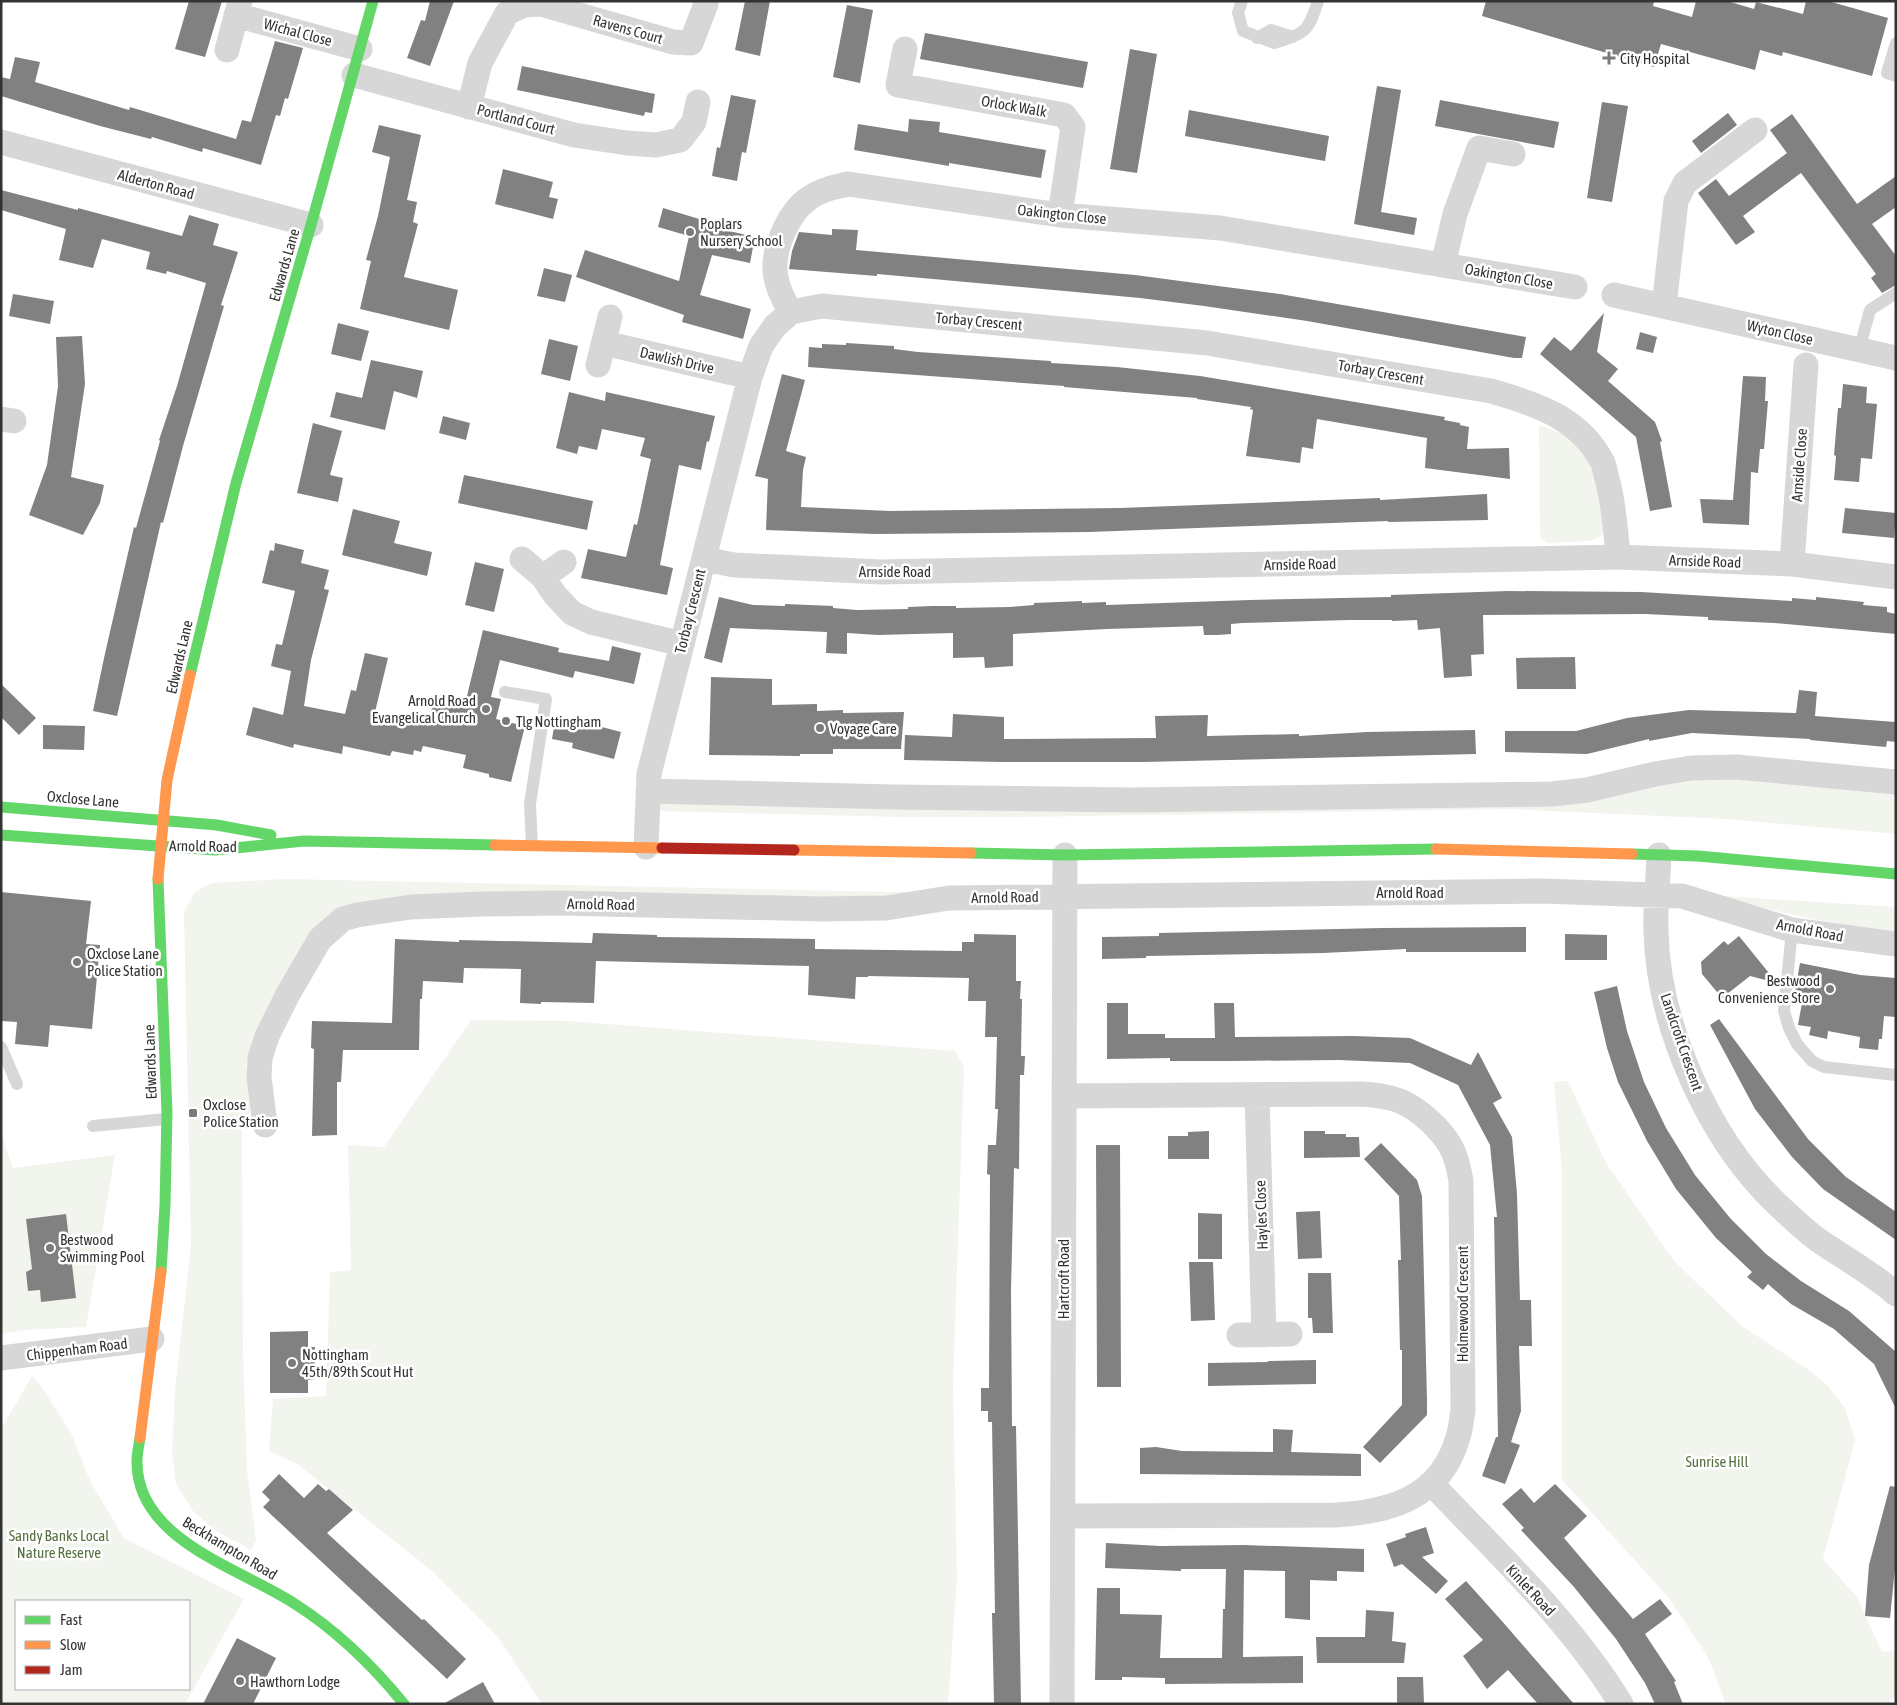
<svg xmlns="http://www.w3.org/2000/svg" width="1897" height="1705" font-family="'Asap Condensed',sans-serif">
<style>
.green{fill:#f1f5ed;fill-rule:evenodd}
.building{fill:#818181}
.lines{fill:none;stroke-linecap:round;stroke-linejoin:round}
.lane{stroke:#d7d7d7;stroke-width:12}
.street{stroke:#d7d7d7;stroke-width:25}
.fast{stroke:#63d668;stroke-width:11}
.slow{stroke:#ff974d;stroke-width:11}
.jam{stroke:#b3261e;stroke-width:11}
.poi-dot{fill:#7a7a7a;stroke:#fff;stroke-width:2}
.labels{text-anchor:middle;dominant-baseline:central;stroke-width:5;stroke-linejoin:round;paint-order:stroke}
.street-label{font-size:15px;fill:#333;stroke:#fff}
.poi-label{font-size:15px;fill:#333;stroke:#fff;text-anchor:start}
.park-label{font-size:15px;fill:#56703f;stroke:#fff}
</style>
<rect width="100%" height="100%" fill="#fff"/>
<path class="green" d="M1539 425 1566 435 1586 451 1604 496 1609 528 1600 537 1589 541 1547 543 1540 537Z
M1696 777 1896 790V834L1726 819 1510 809 1024 817H900L657 811 658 803 1054 807Z
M286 879 933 893 881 901 467 895 313 931 255 1031 246 1065 250 1111 242 1125 243 1353 247 1471 256 1540 251 1550 215 1530 193 1511 176 1484 172 1454 175 1390 191 1246 184 912 195 892 211 883Z
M1722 896 1896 907V931C1837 926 1778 913 1722 896Z
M471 1020 569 1021 955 1051 964 1067 953 1384 957 1578 948 1704H542L498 1637 431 1570 297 1464 269 1451 273 1399 326 1396 330 1272 351 1270 348 1145 384 1147Z
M1568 1081 1606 1163 1674 1261 1742 1326 1809 1370 1827 1385 1845 1408 1855 1440 1823 1559 1857 1597 1882 1652 1896 1650V1696L1887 1704H1726L1708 1657 1669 1598 1562 1480V1172L1554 1082Z
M1 1133 13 1168 115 1155 86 1327 25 1330 1 1334Z
M32 1376 41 1386 71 1433 90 1481 124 1538 244 1599 185 1704H1V1429ZM16 1601H189V1689H16Z"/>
<path class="building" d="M189 1H222L205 57 175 49Z
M430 1H454L430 66 407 58 421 20 425 21Z
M745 1H770L760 56 735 50Z
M1486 1H1654L1653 6 1692 17 1696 1H1727L1754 9 1756 2 1803 14 1806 1H1828L1888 18 1872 76 1783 52 1782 56 1760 50 1755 70 1661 44 1654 67 1482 16Z
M847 5 873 10 860 83 833 77Z
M925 33 1088 62 1083 88 920 59Z
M275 41 303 48 288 99 285 98 280 116 276 115 261 165 203 148 202 152 152 137 151 139 100 126 1 96V77L10 79 15 57 40 62 35 82 129 110 130 107 236 139 242 120 251 122Z
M1130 49 1157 54 1137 173 1110 169Z
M522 66 655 94 652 113 645 112 644 116 517 90Z
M1377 86 1401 90 1381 212 1417 218 1414 235 1354 224Z
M731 95 756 100 746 153 742 152 737 181 712 176 717 147 720 148Z
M1440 100 1559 122 1554 148 1435 126Z
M1602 102 1628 106 1612 202 1587 198Z
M1189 110 1329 136 1325 161 1185 136Z
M1728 113 1737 125 1701 153 1692 141Z
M1792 114 1857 204 1896 176V207L1872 224 1896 256V285L1882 293 1871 278 1876 274 1801 173 1743 216 1755 232 1736 245 1698 193 1716 179 1729 196 1787 153 1770 130Z
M909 119 940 122 939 132 1046 150 1041 178 949 163V166L854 150 858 124 908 132Z
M379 125 421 135 407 200 417 202 413 222 418 224 404 277 458 290 449 330 360 309 371 261 366 260 378 216 390 157 372 152Z
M503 169 553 182 549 197 558 199 553 219 495 204Z
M1 190 78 210V208L182 236 189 215 219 224 213 245 238 252 221 305 224 306 183 446 163 523 161 522 117 716 93 711 104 658 134 527 136 528 160 441 159 440 177 386 206 283 167 271 166 274 146 269 150 252 102 239 93 268 59 260 66 229 1 210Z
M663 208 709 222 708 226 755 237 750 263 712 255 700 295 751 309 743 339 682 322 684 315 576 277 585 250 679 281 689 236 658 227Z
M832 229 858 230 856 250 1135 275 1203 284 1280 294 1526 337 1522 358H1514L1307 321 1204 306 1140 298 944 280 877 274V276L789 269 792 251 799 232 832 235Z
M544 268 572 275 565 302 537 296Z
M13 294 54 301 50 324 9 316Z
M1604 313 1597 352 1618 369 1608 381 1655 422 1662 441 1660 442 1672 507 1650 511 1636 437 1540 354 1554 337 1571 351Z
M338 323 369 331 361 361 331 354Z
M1640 332 1657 337 1653 353 1636 349Z
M82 336 85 384 71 477 104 485 100 503 83 535 29 515 47 465 58 386 56 337Z
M549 339 578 346 570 381 541 374Z
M846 343 894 346V349L918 352 1051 361V363L1117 367 1200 376 1445 417 1444 420 1460 423V425L1469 427 1467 449 1509 448 1510 479 1425 468 1427 438 1317 419 1313 449 1302 447 1300 463 1246 456 1253 410 1250 409 1251 407 1197 399V398L1064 387V386L808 367 809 347 822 348V344L846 345Z
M371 360 423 371 417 398 394 391 385 430 330 417 336 392 362 398Z
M782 374 805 380 786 451 806 457 803 470 801 507 890 511 1120 508 1380 498V500L1487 494 1488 520 1388 522V521L1089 532 875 534 766 530 768 479 755 476Z
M1743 376 1766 377 1765 401H1768L1764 449H1760L1758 473 1751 472 1749 525 1703 523 1700 499 1733 500Z
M1843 384 1867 387 1866 403 1877 404 1872 459 1861 458 1859 482 1834 480 1836 456 1834 455 1838 408H1841Z
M569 392 605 401 606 392 715 416 709 442 707 441 701 470 679 465 660 565 673 568 667 595 581 578 588 549 626 557 634 524 637 525 651 459 640 456 645 438 602 429 597 450 579 446 577 454 556 448Z
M443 416 470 423 466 440 439 433Z
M313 423 342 431 330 475 343 478 338 502 297 493Z
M464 475 593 501 587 530 458 503Z
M1845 508 1896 513 1894 538 1842 533Z
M353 509 400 521 394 543 432 552 427 576 342 555Z
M275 543 304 550 301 563 329 570 324 589 329 590 311 660 304 706 345 714 351 690 356 691 365 653 388 658 375 712 429 722 434 698 465 704 483 630 559 648 558 652 609 661 612 646 641 653 634 684 575 671 573 678 500 660 491 697 501 699 496 719 525 726 511 782 489 777V774L463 768 466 755 423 746 421 752 414 750 413 755 392 751 390 756 343 746 342 754 294 744 293 748 246 735 253 707 283 715 291 671 271 666 276 644 282 645 295 591 262 583 270 550 274 551Z
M475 562 504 569 494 612 465 605Z
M1508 591 1641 592 1792 601V598L1816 600V597L1864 602 1863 605 1887 607V612L1896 614V634L1774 623 1708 620V617L1645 614 1483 615 1484 654 1471 655 1472 676 1444 678 1440 628 1418 630 1417 620 1392 621V620H1349L1242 623 1231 624V634L1217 635H1204L1203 626 1107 629 1013 634V666L985 668 984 657 953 658V633L878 635 847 633V654L826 653 827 632 730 628 722 663 704 658 719 597 753 605 785 606V604L833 606V608L857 610 908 609V607L932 606H956V608L1010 607 1034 605V603L1082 601V603L1106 602V605L1250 600 1391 597V595Z
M1575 657 1576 689H1517L1516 658Z
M711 677 772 679V705L817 704V711L843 710V713L904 712 901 749H833V754H800V756L709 755Z
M1 684 36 718 19 735 1 717Z
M1799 690 1817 692 1815 716 1896 722V742L1887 741 1886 747 1810 740V739L1692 733 1649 741V739L1587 754 1505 752V731H1576L1627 718 1689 710 1796 713Z
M953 714 1004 717V739L1156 738 1155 716 1208 715 1207 736 1299 734V736L1367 732 1475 730 1476 754 1143 762H1002L904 760 905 735 952 737Z
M556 715 621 732 614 759 572 748 573 743 552 739Z
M43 725 85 726 84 750 43 749Z
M1 892 91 901 86 944 100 945 92 1029 50 1025 48 1047 15 1044 17 1022 1 1021Z
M1526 927V952H1406V949L1323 953 1146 956V958L1102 959V937L1159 936V933L1382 928Z
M593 933 657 935V937L815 939V949L962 951V942H974V934L1016 935V981H1021L1020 999H1022L1021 1056H1025L1024 1075H1020L1019 1169 1014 1168 1011 1290 1012 1426H1016L1021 1704H994L992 1613H995L992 1422H988V1411H981V1388H989L990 1175 987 1174 988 1145H996L998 1109H995L997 1037H985L986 1001H968L969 978 868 976V977H856L855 999 808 995 809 966 596 961 594 1003 541 1002V1004L520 1003 521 969 464 968 463 983 423 981 422 999H420L419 1050H343L341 1082H337V1135L312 1136 314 1049 311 1048 312 1021 392 1023 395 939 459 942V940L592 943Z
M1565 934 1607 935V960H1565Z
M1739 936 1777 983 1750 976 1722 998 1702 974 1701 962 1724 941 1728 945Z
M1800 963 1860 975 1896 978V1017L1884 1016 1882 1039H1879L1878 1050 1859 1048 1860 1037 1828 1031 1827 1039 1809 1035 1811 1027 1798 1025 1802 1003 1793 1002Z
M1617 986 1627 1031 1644 1082 1666 1128 1695 1175 1730 1218 1766 1254 1801 1281 1849 1311 1896 1352V1409L1874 1364 1834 1329 1791 1304 1768 1284 1763 1290 1747 1277 1752 1272 1716 1238 1676 1189 1647 1141 1618 1082 1607 1048 1594 992Z
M1107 1003H1128V1034H1165V1038H1215L1214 1003H1234L1235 1037 1354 1036 1410 1038 1471 1065 1478 1052 1502 1098 1493 1103 1512 1137 1517 1194 1520 1300H1531L1532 1346H1519L1521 1411 1511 1442 1520 1445 1505 1484 1482 1476 1496 1437H1498L1494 1217H1497L1490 1145 1458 1085 1410 1063 1339 1060 1231 1061H1170V1058L1107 1059Z
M1719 1019 1808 1139 1846 1177 1896 1212V1240L1823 1189 1792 1157 1755 1109 1710 1025Z
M1209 1131V1159H1168V1136H1188V1132Z
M1304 1131H1325V1134H1346V1137H1359L1360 1157 1304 1158Z
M1381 1143 1417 1180 1422 1196 1427 1401V1415L1380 1463 1363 1447 1402 1405V1350H1400L1398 1260H1401L1399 1196 1364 1159Z
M1096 1145H1120L1121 1387H1097Z
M1320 1211 1322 1258 1298 1259 1296 1212Z
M1198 1213 1222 1214V1259H1198Z
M66 1214 76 1298 41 1302 40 1290 28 1291 26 1272 32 1269 26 1219Z
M1189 1262H1213L1215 1320 1191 1321Z
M1308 1273H1331L1333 1333H1313L1312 1318H1308Z
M308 1331V1347H315V1379L308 1380V1393H270V1332Z
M1316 1360V1384L1208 1386V1363L1268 1362V1361Z
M1273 1429 1293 1430 1291 1452 1361 1454V1476L1140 1474V1448L1156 1447 1182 1451 1273 1452Z
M279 1474 304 1498 318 1484 326 1491 329 1489 353 1510 327 1533 422 1620 424 1619 466 1659 447 1679 263 1507 270 1500 262 1492Z
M1555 1484 1587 1516 1564 1538 1633 1619 1660 1599 1672 1614 1645 1634 1676 1681 1674 1682 1683 1704H1655L1645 1683 1616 1639 1574 1587 1521 1530 1524 1528 1502 1504 1521 1488 1534 1503Z
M1890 1486 1896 1487V1558L1890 1618 1865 1616 1869 1565Z
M1426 1527 1434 1553 1422 1557 1448 1581 1436 1594 1402 1564 1394 1567 1386 1544 1406 1537 1405 1534Z
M1106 1543 1160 1546 1244 1545 1364 1549V1572L1337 1571V1581L1310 1580V1620L1285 1618V1571L1244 1570 1243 1657 1303 1656V1683L1165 1684V1678L1122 1677V1680H1095L1097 1588H1120V1614L1162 1615 1160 1658H1222L1223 1609H1225L1226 1569H1181V1571L1105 1568Z
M1466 1581 1501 1620 1574 1704H1538L1508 1670 1487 1689 1463 1656 1483 1640 1445 1599Z
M1366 1610 1394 1612 1392 1641 1406 1643 1404 1663H1317L1316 1637H1365Z
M237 1638 276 1658 253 1704H203Z
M1397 1677H1423L1424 1704H1397Z
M483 1682 495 1704H443Z"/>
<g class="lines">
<path class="lane" d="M1242 1 1238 13 1243 31 1274 43C1305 33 1308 33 1318 1
M1257 38 1271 30 1293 37
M1896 43 1887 73 1896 76
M1859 350 1870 310 1896 293
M505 692 546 699 530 804 532 845
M1792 930 1784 1011 1789 1028 1797 1044 1812 1061 1824 1067 1896 1075
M1 1047 17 1084
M93 1126 166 1119"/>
<path class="street" d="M236 15 360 49
M905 49 898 85 1064 115 1073 127 1060 215
M227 50 240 1
M354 75 574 135 627 143 656 145 680 140 694 122 698 102
M469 107 480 63 507 13 524 5 541 4 673 42 691 43 706 4
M1 142 311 225
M1443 265 1455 214 1479 148 1513 154
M1614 295 1896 358
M1664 306 1676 201 1685 183 1755 130
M791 312C782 298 774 281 775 264 776 243 790 211 808 199 820 190 834 187 848 184L1060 215 1220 228 1575 287
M604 343 750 377
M598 365 610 317
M1 419 14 421
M522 559 543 577 555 595 572 613 591 622 682 644
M704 559 734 565 881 572 1618 557 1792 564 1896 577
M1792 564 1806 365
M543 577 564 562
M648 791 893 797 1132 800 1552 794 1587 790 1655 774 1691 768 1737 767 1896 782
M646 847 649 774 750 377 761 346 775 326 791 312 822 306 1207 343 1491 391C1537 404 1580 418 1603 463 1605 469 1606 476 1608 482 1614 507 1616 531 1618 557
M1659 855C1658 880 1655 906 1656 931 1658 1026 1709 1140 1778 1205 1791 1217 1804 1230 1818 1240 1844 1258 1872 1273 1896 1294
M1257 1095 1264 1335
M265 1125 259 1077 260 1058 267 1036 288 994 320 939 343 919 357 915 411 907 482 904 561 903 822 909 886 908 949 898 1542 891 1682 896 1792 930 1896 944
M1239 1335 1290 1334
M1 1358 152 1339
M1432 1484C1498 1554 1571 1622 1621 1704
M1063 1516 1335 1515C1390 1512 1441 1498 1458 1437 1461 1429 1461 1420 1463 1411L1461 1181C1459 1169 1457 1158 1451 1147 1441 1129 1419 1109 1400 1101 1388 1096 1375 1095 1362 1094L1064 1096
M1062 1704 1065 855"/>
<path class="fast" d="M190 675 236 483 311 225 373 1
M1 807 217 825 271 835
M1 835 215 850 304 841 495 845
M971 853 1065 855 1436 849
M1632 854 1698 856 1896 874
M158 879 167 1113 165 1205 161 1272
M140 1438C139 1445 137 1453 137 1461 136 1540 240 1568 295 1604 336 1630 373 1666 404 1704"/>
<path class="slow" d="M495 845 662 848
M1436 849 1632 854
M794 850 971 853
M158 879 167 780 190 675
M140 1438 161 1272"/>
<path class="jam" d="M662 848 794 850"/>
</g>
<g class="poi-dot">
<path d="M1606.5 50.5h5v5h5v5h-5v5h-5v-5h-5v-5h5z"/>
<circle cx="690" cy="232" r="5"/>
<circle cx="486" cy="709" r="5"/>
<circle cx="506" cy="721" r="5"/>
<circle cx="820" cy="728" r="5"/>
<circle cx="77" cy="962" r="5"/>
<circle cx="1830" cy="989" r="5"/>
<rect x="188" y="1108" width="10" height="10" rx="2.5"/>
<circle cx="50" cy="1248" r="5"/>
<circle cx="292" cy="1363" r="5"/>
<circle cx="240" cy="1681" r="5"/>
</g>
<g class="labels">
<g class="street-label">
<text transform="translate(628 29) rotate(16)">Ravens Court</text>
<text transform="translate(298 32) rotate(15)">Wichal Close</text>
<text transform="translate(1014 106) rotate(10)">Orlock Walk</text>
<text transform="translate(516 119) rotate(15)">Portland Court</text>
<text transform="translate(156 184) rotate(15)">Alderton Road</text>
<text transform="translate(1062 214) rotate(6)">Oakington Close</text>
<text transform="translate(284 265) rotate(-74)">Edwards Lane</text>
<text transform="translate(1509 276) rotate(10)">Oakington Close</text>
<text transform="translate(979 321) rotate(5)">Torbay Crescent</text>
<text transform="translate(1780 332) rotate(13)">Wyton Close</text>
<text transform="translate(677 360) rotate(13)">Dawlish Drive</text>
<text transform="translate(1381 372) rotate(10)">Torbay Crescent</text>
<text transform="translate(1799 465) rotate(-86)">Arnside Close</text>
<text transform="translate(1705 561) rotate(2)">Arnside Road</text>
<text transform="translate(1300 564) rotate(-1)">Arnside Road</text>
<text x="895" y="571">Arnside Road</text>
<text transform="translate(690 611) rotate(-76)">Torbay Crescent</text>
<text transform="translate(179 657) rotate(-77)">Edwards Lane</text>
<text transform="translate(83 799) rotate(5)">Oxclose Lane</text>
<text transform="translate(203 846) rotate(1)">Arnold Road</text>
<text x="1410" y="892">Arnold Road</text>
<text transform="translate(1005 897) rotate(-1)">Arnold Road</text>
<text transform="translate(601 904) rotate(1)">Arnold Road</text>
<text transform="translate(1810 930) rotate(11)">Arnold Road</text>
<text transform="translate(1682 1042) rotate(71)">Landcroft Crescent</text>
<text transform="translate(150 1062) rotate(-92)">Edwards Lane</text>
<text transform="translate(1261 1215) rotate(-92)">Hayles Close</text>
<text transform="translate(1063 1279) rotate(-90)">Hartcroft Road</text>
<text transform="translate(1462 1304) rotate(-90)">Holmewood Crescent</text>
<text transform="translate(77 1349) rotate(-7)">Chippenham Road</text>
<text transform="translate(230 1548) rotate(31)">Beckhampton Road</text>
<text transform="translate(1531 1590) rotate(47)">Kinlet Road</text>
</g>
<g class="poi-label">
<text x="1620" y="58">City Hospital</text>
<text x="700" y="223">Poplars<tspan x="700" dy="17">Nursery School</tspan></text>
<text x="476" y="700" text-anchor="end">Arnold Road<tspan x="476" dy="17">Evangelical Church</tspan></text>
<text x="516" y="721">Tlg Nottingham</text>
<text x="830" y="728">Voyage Care</text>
<text x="87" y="953">Oxclose Lane<tspan x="87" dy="17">Police Station</tspan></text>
<text x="1820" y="980" text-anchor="end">Bestwood<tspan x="1820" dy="17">Convenience Store</tspan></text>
<text x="203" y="1104">Oxclose<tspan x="203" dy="17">Police Station</tspan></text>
<text x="60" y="1239">Bestwood<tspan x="60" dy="17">Swimming Pool</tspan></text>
<text x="302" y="1354">Nottingham<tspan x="302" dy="17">45th/89th Scout Hut</tspan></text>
<text x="250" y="1681">Hawthorn Lodge</text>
</g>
<g class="park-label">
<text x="1717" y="1461">Sunrise Hill</text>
<text x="59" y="1535">Sandy Banks Local<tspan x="59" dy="17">Nature Reserve</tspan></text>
</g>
</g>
<rect width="1897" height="1705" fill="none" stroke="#333333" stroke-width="5"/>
<rect x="15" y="1600" width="175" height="90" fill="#ffffff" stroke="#adadad"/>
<rect x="25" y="1616" width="25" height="8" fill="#63d668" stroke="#adadad"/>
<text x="60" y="1625" font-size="15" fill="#333333">Fast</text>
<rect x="25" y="1641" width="25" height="8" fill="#ff974d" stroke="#adadad"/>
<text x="60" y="1650" font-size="15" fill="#333333">Slow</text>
<rect x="25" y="1666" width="25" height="8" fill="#b3261e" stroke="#adadad"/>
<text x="60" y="1675" font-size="15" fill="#333333">Jam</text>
</svg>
